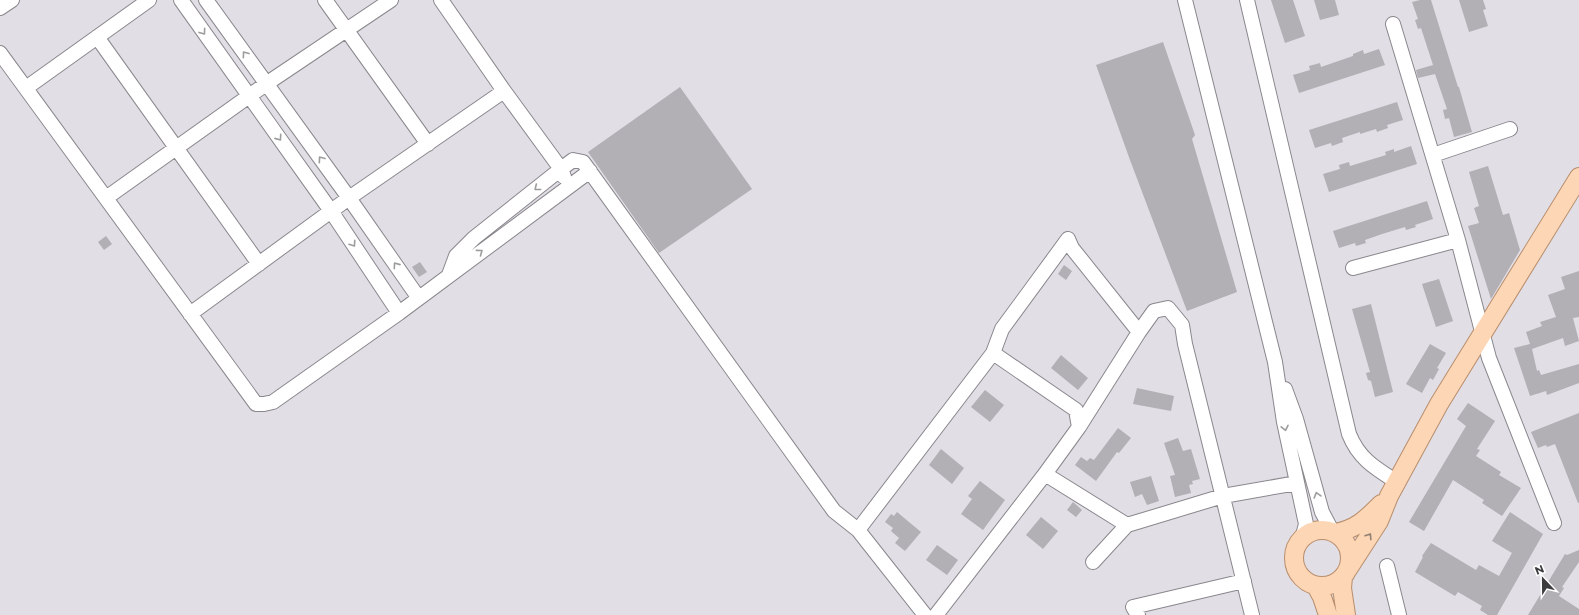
<svg xmlns="http://www.w3.org/2000/svg" width="1579" height="615" font-family="Montserrat,sans-serif">
<style>
.building{fill:#b2afb5}
.lines{fill:none;stroke-linecap:round;stroke-linejoin:round}
.minor-casing{stroke:#8a878d;stroke-width:16}
.major-casing{stroke:#b88e6c;stroke-width:20}
.minor{stroke:#fff;stroke-width:14}
.major{stroke:#fdd6b6;stroke-width:18}
.oneway{stroke:#9e9d9e}
.oneway2{stroke:#938173}
</style>
<rect width="100%" height="100%" fill="#e1dee5"/>
<path class="building" d="M1271 0H1293L1305 36 1285 43Z
M1314 0H1335L1339 15 1320 20Z
M1420 0H1431L1458 87H1459L1472 132 1454 137 1449 118 1445 119 1443 110 1447 109 1435 74 1418 78 1416 70 1433 65 1421 28 1418 29 1415 20 1418 19 1412 2Z
M1459 0H1483L1486 9 1483 10 1488 26 1469 32Z
M1163 42 1195 135 1192 139 1237 292 1187 311 1130 160 1096 65Z
M1379 49 1385 65 1299 93 1293 75 1310 70 1309 66 1320 63 1321 67 1353 56V54L1363 50 1364 54Z
M680 87 752 189 659 253 588 152Z
M1397 102 1403 120 1387 125 1388 128 1377 132 1376 129 1360 134V132L1342 138 1343 142 1332 146 1331 143 1315 148 1309 130Z
M1411 146 1417 164 1329 192 1323 174 1340 169 1339 165 1349 162 1350 166 1386 155 1385 152 1394 149V152Z
M1488 166 1503 215 1509 213 1520 250 1491 299 1468 226 1479 223 1474 208 1479 206 1469 172Z
M1427 201 1433 219 1415 225 1416 227 1406 230 1405 227 1382 234 1365 240 1366 243 1356 246 1355 243 1339 248 1333 231Z
M106 236 112 244 104 250 98 242Z
M420 262 427 272 419 277 412 267Z
M1064 265 1072 271 1066 280 1058 274Z
M1579 271V317L1573 318 1579 341 1565 346 1563 338 1532 349 1537 371 1539 370 1541 375 1579 364V383L1547 395 1546 391 1530 396 1514 348 1530 344 1526 332 1542 326 1540 322 1556 317 1548 295 1565 289 1561 277Z
M1439 279 1453 321 1436 327 1422 284Z
M1371 304 1393 392 1375 397 1371 381 1368 380 1366 373 1370 372 1352 309Z
M1430 344 1446 353 1437 368 1439 369 1433 380 1430 378 1422 393 1406 384Z
M1061 355 1088 378 1078 390 1051 368Z
M1137 388 1174 396 1171 411 1133 404Z
M985 390 1004 405 990 422 971 407Z
M1468 403 1495 421 1477 449 1480 450 1476 456 1501 472 1499 475 1521 488 1502 516 1482 503 1484 500 1453 480 1424 531 1409 522 1466 426 1457 419Z
M1579 413V503H1578L1555 444 1547 447 1546 445 1538 448 1531 432Z
M1118 428 1131 438 1119 453 1117 452 1096 481 1075 465 1081 457 1087 461 1090 458 1094 460Z
M1178 438 1183 451 1191 449 1200 479 1192 481 1193 484 1189 485 1191 493 1175 497 1170 476 1175 475 1164 443Z
M941 449 964 468 952 484 929 465Z
M1151 476 1159 501 1147 505 1142 494 1135 497 1130 482Z
M980 481 1005 500 983 530 961 514 972 499 968 496Z
M1073 502 1082 510 1076 517 1067 510Z
M897 512 921 532 905 551 895 543 899 538 891 531 893 528 885 522 891 514 894 516Z
M1510 512 1543 534 1497 615H1488L1480 610 1482 606 1458 592 1455 596 1415 572 1423 557 1422 556 1431 543 1476 570 1479 565 1499 576 1512 553 1492 541Z
M1041 517 1058 531 1043 549 1026 535Z
M937 545 958 560 947 575 926 560Z
M1579 550V562L1562 587 1564 588 1559 596 1579 609V615H1528L1565 554 1567 555Z"/>
<g class="lines">
<g class="minor-casing">
<path id="minor" d="M181 0 331 211 399 313
M206 0 349 198 418 297
M325 0 428 144
M441 0 504 91 561 169 564 177
M1185 0 1275 362 1284 422 1306 524 1302 539
M1247 0 1349 434C1359 459 1375 468 1397 482
M0 8 12 0
M1393 24 1458 240 1489 358 1554 523
M97 37 259 264
M0 53 256 404H264L273 402 399 313 590 171
M26 88 149 0
M1433 155 1510 129
M106 198 266 84 391 0
M1353 268 1458 240
M449 275 456 256 474 238 561 169 573 160 583 162 834 511 858 530
M190 314 349 198 504 91
M993 353 1002 329 1068 239 1072 248 1139 332 1154 311 1168 308 1182 325 1185 344 1252 615
M1285 389 1296 419 1322 512 1332 531
M1079 427 1139 332
M1045 474 1127 525
M1093 562 1127 525 1223 496 1297 483
M1387 566 1399 615
M925 615 858 530 993 353 1076 410 1079 427 1045 474 936 615
M1138 615 1133 607 1244 581"/>
</g>
<g class="major-casing">
<path id="major" d="M1294 558a28 28 0 1 1 56 0a28 28 0 1 1-56 0Z
M1335 533C1357 529 1366 519 1381 504
M1348 569 1379 521 1389 496 1439 404 1579 177
M1343 577 1342 588 1346 615
M1316 586 1322 597 1328 615"/>
</g>
<use href="#minor" class="minor"/>
<use href="#major" class="major"/>
</g>
<defs><path id="oneway-chevron" d="M-2-3.5L2.5 0L-2 3.5" fill="none" stroke-width="1.6" stroke-linecap="round" stroke-linejoin="round"/></defs>
<g class="oneway">
<use href="#oneway-chevron" transform="translate(203 32) rotate(54)"/>
<use href="#oneway-chevron" transform="translate(245 54) rotate(-126)"/>
<use href="#oneway-chevron" transform="translate(279 138) rotate(55)"/>
<use href="#oneway-chevron" transform="translate(321 159) rotate(-126)"/>
<use href="#oneway-chevron" transform="translate(537 188) rotate(141)"/>
<use href="#oneway-chevron" transform="translate(353 244) rotate(56)"/>
<use href="#oneway-chevron" transform="translate(480 252) rotate(-36)"/>
<use href="#oneway-chevron" transform="translate(396 265) rotate(-125)"/>
<use href="#oneway-chevron" transform="translate(1285 428) rotate(78)"/>
<use href="#oneway-chevron" transform="translate(1317 495) rotate(-106)"/>
</g>
<use class="oneway2" href="#oneway-chevron" transform="translate(1369 536) rotate(-57)"/>
<g transform="translate(1543 579) rotate(338)" stroke="#ffffff" stroke-width="3" paint-order="stroke">
<path d="M0-3L7 15L0 10L-7 15Z" fill="#3c3b3d"/>
<text y="-6" font-size="11" font-weight="bold" text-anchor="middle" fill="#3c3b3d">N</text>
</g>
</svg>
